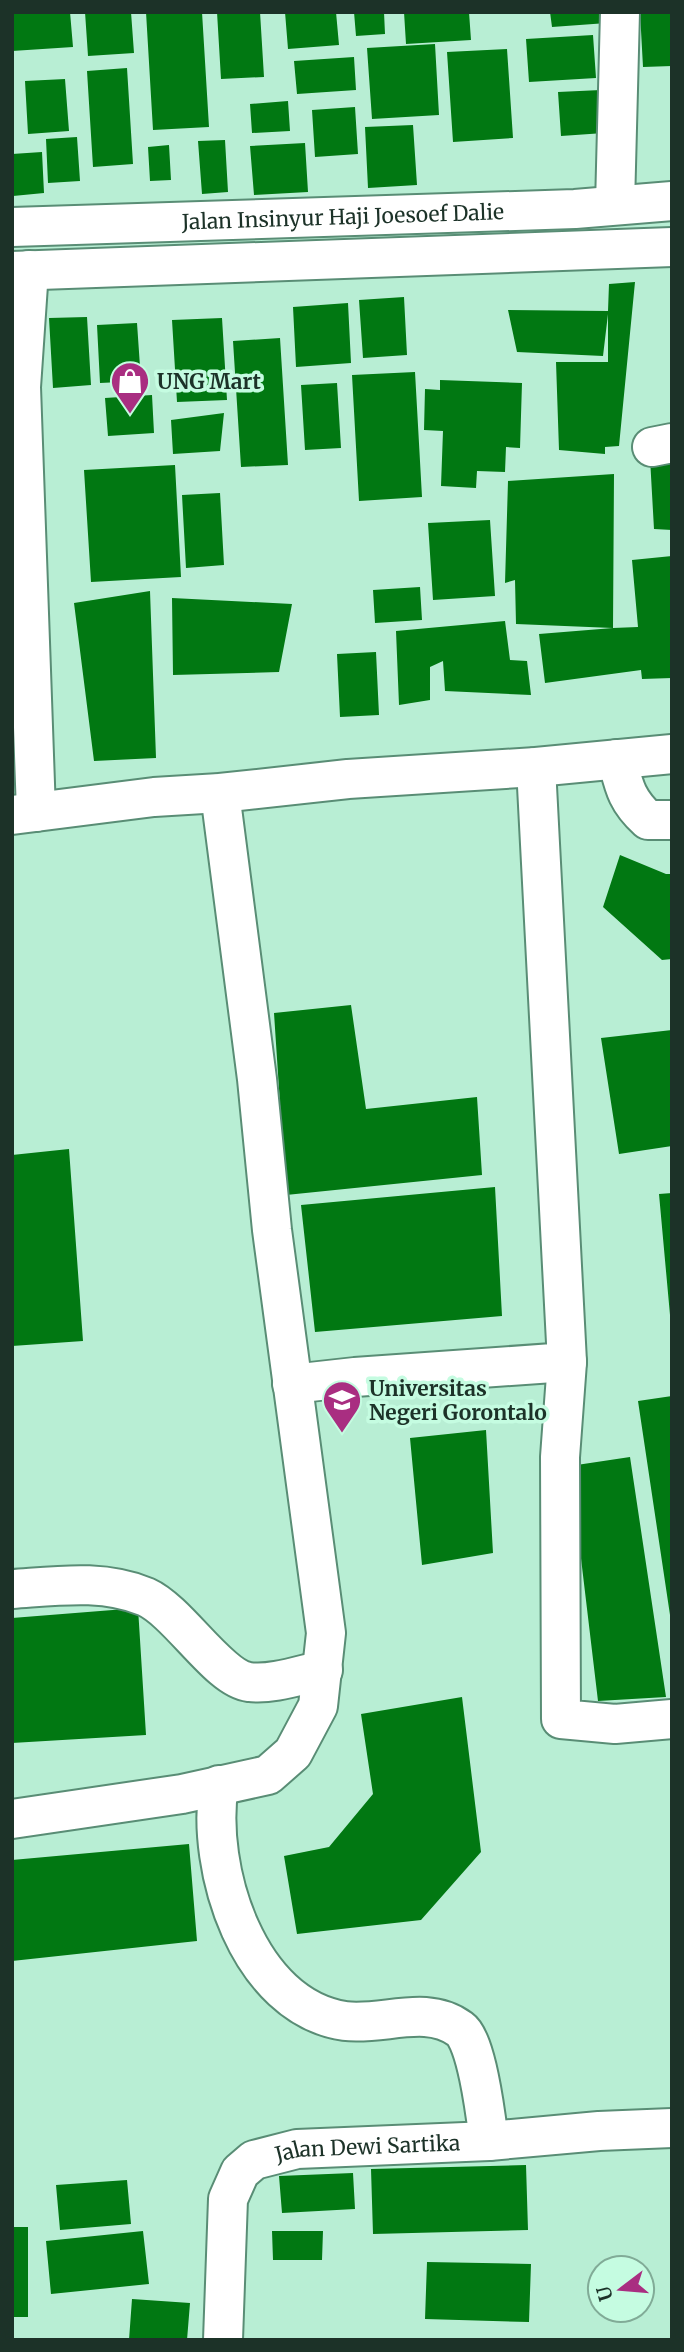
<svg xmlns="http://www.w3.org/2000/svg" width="684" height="2352" font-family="Merriweather,serif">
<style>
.building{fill:#017812}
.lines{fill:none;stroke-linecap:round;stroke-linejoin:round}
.minor-casing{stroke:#598d75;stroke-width:42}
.major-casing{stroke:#598d75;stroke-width:42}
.minor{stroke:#fff;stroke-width:38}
.major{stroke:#fff;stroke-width:38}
.labels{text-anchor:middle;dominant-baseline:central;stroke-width:7;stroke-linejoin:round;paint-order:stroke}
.street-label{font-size:21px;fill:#1c3228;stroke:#c5fce1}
.poi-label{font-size:21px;font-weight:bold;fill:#1c3228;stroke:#c5fce1;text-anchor:start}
</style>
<rect width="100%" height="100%" fill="#b8eed4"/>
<path class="building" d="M12 12H70L73 47 12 51Z
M85 12H131L134 53 88 56Z
M146 12H202L209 127 153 130Z
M217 12H260L264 77 221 79Z
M285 12H336L339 45 288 49Z
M354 12H384L385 34 356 36Z
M404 12H469L471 40 406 44Z
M550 12H606L607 23 552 27Z
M640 12H672V66L643 67Z
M593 35 596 78 529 82 526 39Z
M435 44 439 115 372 119 367 48Z
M507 49 513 138 453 142 447 52Z
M354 57 356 90 297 94 294 61Z
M127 68 133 164 93 167 87 71Z
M65 79 69 131 28 134 25 81Z
M601 90 604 133 561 136 558 92Z
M288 101 290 131 252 133 250 104Z
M355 107 358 154 315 157 312 110Z
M413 125 417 185 368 188 365 127Z
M77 137 80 181 48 183 46 139Z
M225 140 228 192 202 194 198 141Z
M305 143 308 192 254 195 250 146Z
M169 145 171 180 150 181 148 147Z
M42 152 44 193 13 196 12 154Z
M635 282 619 446 605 447V454L559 450 556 362H608V314L603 356 517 352 508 310 608 311 609 284Z
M404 297 407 355 363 358 359 300Z
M348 303 351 363 296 367 293 307Z
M87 317 91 385 53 388 49 318Z
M222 318 227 400 177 402 172 320Z
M137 323 141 381 100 383 97 325Z
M280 338 288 465 241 467 233 341Z
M415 372 422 497 359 501 352 375Z
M440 380 522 383 520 448 506 447 505 472 477 471 476 488 441 486 443 431 424 430 425 389 440 390Z
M337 383 341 448 305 450 301 385Z
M152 395 154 433 108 436 105 398Z
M224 413 220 451 173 454 171 420Z
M650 458 672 459V530L654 529Z
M175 465 181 577 91 582 84 470Z
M614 474 613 628 638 627 632 560 672 556V678L642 679 641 670 545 683 539 634 613 628 516 624 515 580 505 583 508 481Z
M220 493 224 565 186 568 182 495Z
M490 520 495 596 433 600 428 523Z
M420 587 422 620 375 623 373 590Z
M150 591 156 758 94 761 74 603Z
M172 598 292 604 279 672 173 675Z
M505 621 510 660 527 661 531 695 445 691 443 661 430 667V700L399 705 396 631Z
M376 652 379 715 340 717 337 654Z
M620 855 666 874H672V959L662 960 603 907Z
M351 1005 366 1109 477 1097 482 1175 286 1195 274 1013Z
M672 1030V1146L619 1154 601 1038Z
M69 1149 83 1341 12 1346V1155Z
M495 1187 502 1316 315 1332 301 1205Z
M672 1193V1315H670L659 1194Z
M672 1396V1615H670L638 1401Z
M486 1430 493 1553 422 1565 410 1438Z
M630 1457 666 1697 598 1701 570 1466Z
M138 1608 146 1735 12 1743V1618Z
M462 1697 481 1852 421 1920 297 1934 284 1856 329 1847 373 1794 361 1714Z
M189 1844 197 1941 12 1961V1860Z
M526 2165 528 2230 373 2234 371 2169Z
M353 2173 355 2209 282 2213 279 2176Z
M127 2180 131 2224 60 2230 56 2185Z
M12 2227H28V2317H12Z
M143 2231 149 2284 51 2294 46 2241Z
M272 2231H323L322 2260H273Z
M427 2262 531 2264 529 2322 425 2319Z
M132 2299 190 2303 187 2340H129Z"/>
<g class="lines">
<g class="minor-casing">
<g id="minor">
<path d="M615 205 620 12"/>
<path d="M12 387H21L29 270"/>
<path d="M21 387 36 812"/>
<path d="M652 447 672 443"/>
<path d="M617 759C624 786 626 800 648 820H672"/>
<path d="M12 815 154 797 220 793 348 779 536 767 672 754"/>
<path d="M567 1362 560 1457 561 1719 615 1724 672 1719"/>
<path d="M292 1384 355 1377 567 1362 536 767"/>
<path d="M12 1589C57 1586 103 1579 146 1597 179 1612 219 1679 249 1682 272 1685 300 1675 323 1670"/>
<path d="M219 1785C205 1868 248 2007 345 2021 383 2026 426 2004 460 2029 477 2041 486 2118 489 2141"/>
<path d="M12 1819 182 1794 268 1775 293 1753 318 1706 326 1633 272 1230 257 1079 220 793"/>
<path id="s1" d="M223 2340 228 2199 240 2172 254 2160 297 2149 489 2141 599 2131 672 2128"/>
</g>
</g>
<g class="major-casing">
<g id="major">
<path id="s2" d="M12 227 575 209 672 201"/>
<path d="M12 271 672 247"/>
</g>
</g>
<use href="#minor" class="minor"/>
<use href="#major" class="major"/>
</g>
<defs>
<g id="shop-pin" transform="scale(2.0125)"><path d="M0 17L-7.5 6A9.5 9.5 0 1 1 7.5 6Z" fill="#a92e81" stroke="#c5fce1"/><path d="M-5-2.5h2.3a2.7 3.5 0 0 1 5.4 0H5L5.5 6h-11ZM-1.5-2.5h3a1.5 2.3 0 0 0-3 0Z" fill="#fff"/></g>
<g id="university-pin" transform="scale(2.0125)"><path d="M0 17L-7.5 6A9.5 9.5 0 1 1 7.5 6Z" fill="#a92e81" stroke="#c5fce1"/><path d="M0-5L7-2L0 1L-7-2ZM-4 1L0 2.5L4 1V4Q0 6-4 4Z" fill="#fff"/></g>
</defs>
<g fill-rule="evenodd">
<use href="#shop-pin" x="130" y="381"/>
<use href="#university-pin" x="342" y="1400"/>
</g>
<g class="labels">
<g class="street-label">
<text stroke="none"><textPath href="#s2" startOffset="331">Jalan Insinyur Haji Joesoef Dalie</textPath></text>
<text stroke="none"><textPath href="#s1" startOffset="304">Jalan Dewi Sartika</textPath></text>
</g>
<g class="poi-label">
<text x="157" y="381">UNG Mart</text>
<text x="369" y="1388">Universitas<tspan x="369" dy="24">Negeri Gorontalo</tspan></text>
</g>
</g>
<rect width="684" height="2352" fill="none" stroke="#1c3228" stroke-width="28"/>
<g transform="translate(621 2289) rotate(254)"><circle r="33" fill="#c5fce1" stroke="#81ab97" stroke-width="2"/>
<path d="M0-5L12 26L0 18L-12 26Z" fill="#a92e81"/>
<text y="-10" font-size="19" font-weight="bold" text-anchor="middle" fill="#1c3228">U</text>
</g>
</svg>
